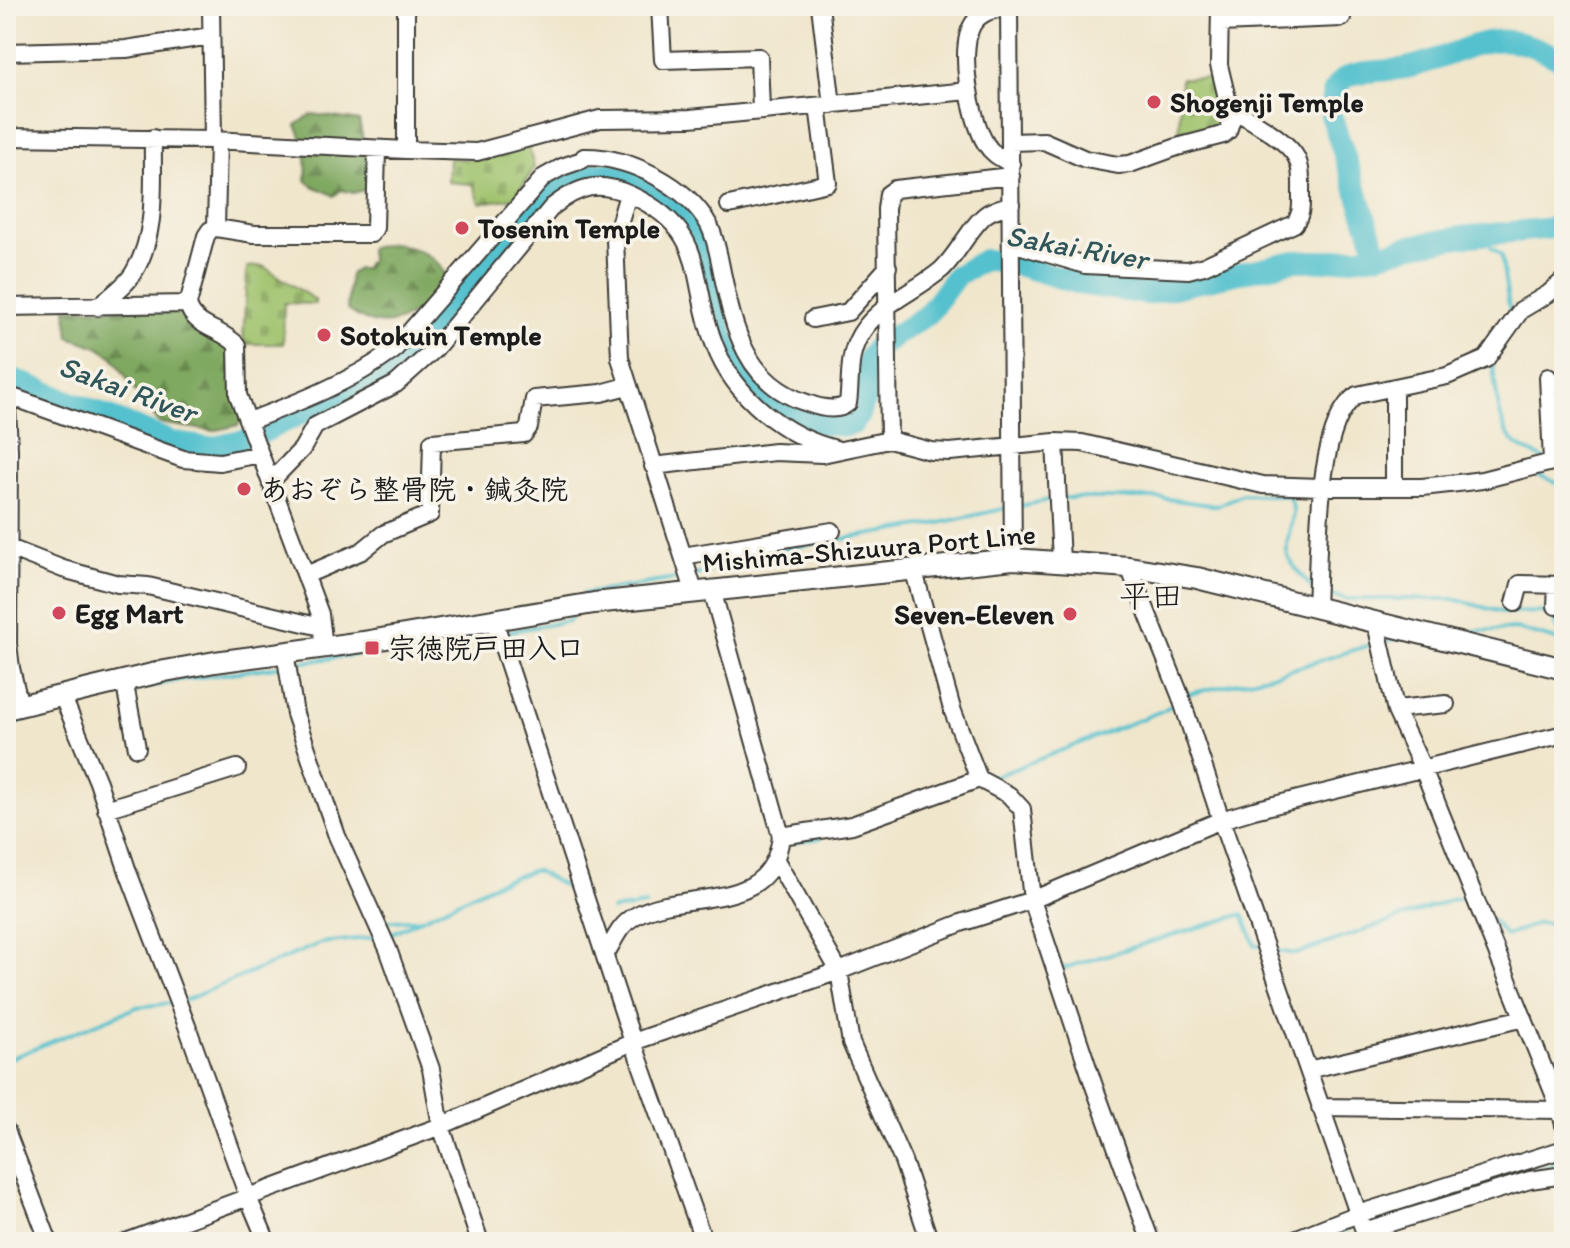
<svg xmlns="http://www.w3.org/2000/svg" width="1570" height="1248" font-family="Itim,'Klee One',sans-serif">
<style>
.forest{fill:url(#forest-firs);stroke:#4e623e;stroke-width:2}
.cemetery{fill:url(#cemetery-stones);stroke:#5e6f44;stroke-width:2}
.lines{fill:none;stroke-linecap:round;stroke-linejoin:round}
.stream{stroke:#55c1ce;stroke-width:4}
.river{stroke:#55c1ce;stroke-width:22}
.minor-casing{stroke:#3c3a36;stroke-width:20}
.major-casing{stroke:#3c3a36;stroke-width:24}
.minor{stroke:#fff;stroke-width:16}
.major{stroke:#fff;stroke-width:20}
.poi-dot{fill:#d1495b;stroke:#f7f3e8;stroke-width:3}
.labels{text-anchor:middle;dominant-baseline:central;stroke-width:7;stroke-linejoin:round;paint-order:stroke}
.poi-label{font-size:28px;font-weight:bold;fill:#1c1c1c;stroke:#f7f3e8;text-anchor:start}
.street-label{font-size:28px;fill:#1c1c1c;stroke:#f7f3e8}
.water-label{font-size:30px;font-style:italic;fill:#30565a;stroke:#f7f3e8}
.quarter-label{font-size:32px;fill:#1c1c1c;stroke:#f7f3e8}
</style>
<defs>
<pattern id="forest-firs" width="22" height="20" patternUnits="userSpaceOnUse" patternTransform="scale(2)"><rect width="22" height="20" fill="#7fa860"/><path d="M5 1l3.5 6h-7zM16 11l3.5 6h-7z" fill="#67884e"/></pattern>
<pattern id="cemetery-stones" width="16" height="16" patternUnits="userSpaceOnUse" patternTransform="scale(2)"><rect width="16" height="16" fill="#9fc26c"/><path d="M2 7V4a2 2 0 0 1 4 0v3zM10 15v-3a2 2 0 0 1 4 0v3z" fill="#88a65d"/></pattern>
</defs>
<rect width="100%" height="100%" fill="#f7f3e8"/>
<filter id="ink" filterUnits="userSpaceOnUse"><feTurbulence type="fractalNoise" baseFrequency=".0125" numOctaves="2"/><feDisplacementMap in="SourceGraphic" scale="16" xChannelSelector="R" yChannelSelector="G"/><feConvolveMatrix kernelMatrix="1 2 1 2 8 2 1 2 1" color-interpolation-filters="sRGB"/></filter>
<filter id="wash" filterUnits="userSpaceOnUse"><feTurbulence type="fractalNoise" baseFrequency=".006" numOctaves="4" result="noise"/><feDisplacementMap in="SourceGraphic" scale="32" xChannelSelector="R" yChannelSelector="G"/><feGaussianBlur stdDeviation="1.8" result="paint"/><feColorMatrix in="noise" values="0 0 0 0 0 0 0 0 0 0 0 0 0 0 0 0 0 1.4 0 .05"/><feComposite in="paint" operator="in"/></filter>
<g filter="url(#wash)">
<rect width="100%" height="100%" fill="#f0e6cc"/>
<path class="forest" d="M312 114 359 121 363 139 373 153 371 188 353 193 341 190 334 196C323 188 316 191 306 180 308 159 305 143 296 125Z
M393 243C418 249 440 255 448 281 421 313 388 342 347 309L350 274 357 269H365L370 260 369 248Z
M66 308 174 310 229 342 242 420 238 425 213 431 159 423 137 394 113 357 98 347 69 337Z"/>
<path class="cemetery" d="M1181 78 1219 79 1223 123 1220 128 1179 131Z
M529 147 534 168 515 198 480 203 473 184 448 182 449 158 469 160Z
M263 266 315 300V304L284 303 283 344H243L247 267Z"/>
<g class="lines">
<path class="stream" d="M1491 247 1501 255 1510 313
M1492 362C1497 386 1496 428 1517 445 1525 451 1536 455 1545 459
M1538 475 1564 485
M1062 498H1161L1217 506 1242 494 1287 496C1303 510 1282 536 1288 556 1292 567 1304 578 1311 587
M1015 507 1054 499
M696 575 758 553 940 523 1007 508
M1322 593 1346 599H1453L1505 613 1544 612 1553 617 1556 626 1564 635
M583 594 687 577
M1471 631 1516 629 1564 642
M505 632 569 621 572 618
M1385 641 1402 638
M291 664 496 634
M129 691 179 680 282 666
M1184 695 1280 673 1376 643
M71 706 121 693
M6 726 63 708
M991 778 1164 710 1178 701
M791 843 820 838
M612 910 645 905
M1492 920 1506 936 1538 923 1564 925
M381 922 420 919
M388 935 499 882 535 870 578 894
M1272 950 1296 954 1454 899H1468
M1064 968 1243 914 1255 945 1260 946
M181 1002 321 943 376 937
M6 1060 137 1007 172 1003
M1532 1172 1564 1161
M1364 1222 1420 1205
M1375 1236 1376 1242
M1311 1242 1356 1226"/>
<path class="river" d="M1378 255 1331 115C1328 62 1371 75 1406 68 1476 52 1489 19 1564 61
M6 376 172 442 210 448 250 439 396 367 555 185 571 177 599 173 616 174 645 186 677 205 693 223 701 241 717 315 727 347 742 375 764 396 786 412 822 424 846 426 853 424 860 415 865 398 864 374 869 357 876 348 928 314 956 276 984 260 1004 261 1080 284 1146 294 1294 261H1324L1378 255 1409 246 1460 237 1564 227"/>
</g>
</g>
<g filter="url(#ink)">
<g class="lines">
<g class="minor-casing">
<path id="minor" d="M211 6 213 140
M660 6 663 60 759 57 761 110
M820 6 832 105
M1009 6 1013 559
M1009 7C996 9 983 11 975 21 956 44 971 121 986 144 992 154 1001 158 1011 164
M1221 23 1342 18
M6 52 126 49 211 36
M6 137 213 140 406 150 477 152 600 119 690 118 968 91
M218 141 216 228 210 230 206 236 188 304C192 327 223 329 237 345L238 395 320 614 324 647
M1011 142 1044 141 1085 159 1118 165 1130 164 1177 147 1223 135 1228 131 1232 119 1219 65 1220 6
M406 150V6
M628 194 615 239 620 358 694 591
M729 205 828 183 818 106
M216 228 254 234H371L375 228 377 149
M1012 243 1085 265 1188 270 1204 266 1294 224C1302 215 1301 206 1301 195 1301 182 1302 168 1296 157 1287 140 1249 118 1231 109
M6 307 188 304
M98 307C110 296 126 286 134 272 158 233 152 182 153 138
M813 319 848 312 888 267
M1548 377 1552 461
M6 385 9 450 8 644 11 668 20 706
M7 395 183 459 220 462 260 454
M249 421C297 403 351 382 393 351L544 177 562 167 582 160 584 157C628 156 687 185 709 225 716 239 719 257 722 272 734 329 745 383 807 403 820 408 838 412 848 403 851 382 848 360 857 341 872 307 914 293 941 270 957 256 972 223 988 213 995 209 1004 207 1011 204
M889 440 886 209 888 194 895 189 1011 176
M1055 442 1061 561
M653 466 775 452 822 454 889 440 931 451 950 452 1055 442 1082 443 1263 485 1321 487H1422L1458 483 1482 480 1564 459
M271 481 302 449 315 426 396 384 435 349 552 207C579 186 598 180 631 195 711 232 688 278 715 346 734 396 785 437 836 449
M1394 486V387
M7 547 63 569 118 584 148 586 321 627
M683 556 832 531
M1129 567 1180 695 1221 820 1368 1242
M913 568 952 709 979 779 1009 795 1022 809 1032 900 1094 1086 1151 1242
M306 575 362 551 383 534 430 514 432 442 524 434 529 427 534 399 601 393 627 386
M1515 603 1520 584 1564 585
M1556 606 1557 585
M1316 607C1319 559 1314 423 1357 395L1447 376 1486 359 1521 310 1548 294 1564 280
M494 620 633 1042 704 1242
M1376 624 1396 711 1423 769 1560 1109 1564 1125
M285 652 295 714 337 836 388 949 431 1069 441 1126 480 1242
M124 680 137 748
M62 695 98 782 128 872 187 1026 248 1197 267 1242
M1396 709 1446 704
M106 809 237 768
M781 836 852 825 979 779
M777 862 839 971 851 1043 903 1161 930 1242
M605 955C615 940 618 926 635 916 684 887 772 917 781 836L712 590
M1308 1070 1524 1018
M1320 1107 1564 1110
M6 1130 49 1242
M1364 1231 1530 1180 1564 1175
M126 1242 441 1126 633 1042 839 971 961 923 1032 900 1221 820 1254 810 1564 734
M1287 1242 1358 1214 1564 1149"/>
</g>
<g class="major-casing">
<path id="major" d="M6 709 165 671 215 662 363 642 594 603 1013 559 1129 567 1197 578 1564 669"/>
</g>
<use href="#minor" class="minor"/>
<use href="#major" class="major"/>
</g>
</g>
<g class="poi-dot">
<circle cx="1154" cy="102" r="8"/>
<circle cx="462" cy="228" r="8"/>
<circle cx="324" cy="335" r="8"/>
<circle cx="244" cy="489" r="8"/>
<circle cx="59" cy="613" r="8"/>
<circle cx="1070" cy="614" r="8"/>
<rect x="364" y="640" width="16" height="16" rx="4"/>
</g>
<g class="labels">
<g class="poi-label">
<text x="1170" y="102">Shogenji Temple</text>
<text x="478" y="228">Tosenin Temple</text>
<text x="340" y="335">Sotokuin Temple</text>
<text x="260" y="489">あおぞら整骨院・鍼灸院</text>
<text x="75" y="613">Egg Mart</text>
<text x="1054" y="614" text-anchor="end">Seven-Eleven</text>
<text x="388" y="648">宗徳院戸田入口</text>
</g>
<g class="street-label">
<text transform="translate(869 548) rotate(-5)">Mishima-Shizuura Port Line</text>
</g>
<g class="water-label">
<text transform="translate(1077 247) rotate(10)">Sakai River</text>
<text transform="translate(128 389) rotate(20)">Sakai River</text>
</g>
<g class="quarter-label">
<text x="1151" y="596">平田</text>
</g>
</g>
<rect width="1570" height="1248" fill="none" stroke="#f7f3e8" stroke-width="32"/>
</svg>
